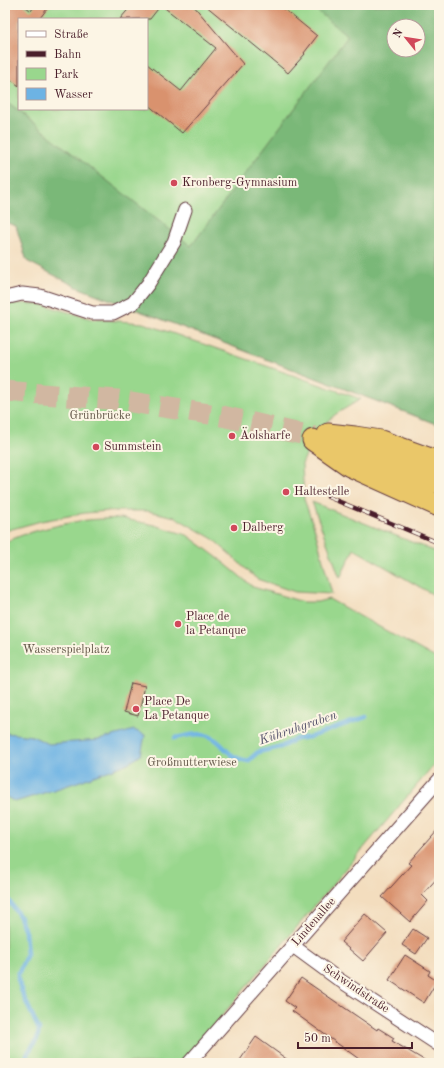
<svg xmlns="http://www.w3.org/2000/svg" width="444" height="1068" font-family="'Old Standard TT',serif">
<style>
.green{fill:#99d78d;stroke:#727b5c;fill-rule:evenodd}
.forest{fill:#7ab878;stroke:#626c52;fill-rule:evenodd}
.water{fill:#6db3e4;stroke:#5c6988}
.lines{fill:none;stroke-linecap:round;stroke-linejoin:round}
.stream{stroke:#6db3e4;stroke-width:4.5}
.building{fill:#d9926e}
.trunk-tunnel{stroke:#d1b7a1;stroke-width:21;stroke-dasharray:21 10;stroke-linecap:butt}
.minor-casing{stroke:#633c41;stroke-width:15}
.trunk-casing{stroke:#633c41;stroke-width:23}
.minor{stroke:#fff;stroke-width:13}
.trunk{stroke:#eac769;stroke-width:21}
.rail-casing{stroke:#4a1f2b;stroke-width:4.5}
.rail{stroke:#fcf5e5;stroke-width:3;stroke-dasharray:9;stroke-linecap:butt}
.poi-dot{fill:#d1495b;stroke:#fcf5e5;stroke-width:1.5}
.labels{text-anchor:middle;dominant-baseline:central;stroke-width:4;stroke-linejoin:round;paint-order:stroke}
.poi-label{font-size:12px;fill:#4a1f2b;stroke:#fcf5e5;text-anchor:start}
.park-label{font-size:12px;fill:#625648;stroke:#fcf5e5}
.street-label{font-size:12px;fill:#4a1f2b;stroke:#fcf5e5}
.water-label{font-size:13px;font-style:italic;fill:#56536c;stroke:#fcf5e5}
</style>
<rect width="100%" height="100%" fill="#fcf5e5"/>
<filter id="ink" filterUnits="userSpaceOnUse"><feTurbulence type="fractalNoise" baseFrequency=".025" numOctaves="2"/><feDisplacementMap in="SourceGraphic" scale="8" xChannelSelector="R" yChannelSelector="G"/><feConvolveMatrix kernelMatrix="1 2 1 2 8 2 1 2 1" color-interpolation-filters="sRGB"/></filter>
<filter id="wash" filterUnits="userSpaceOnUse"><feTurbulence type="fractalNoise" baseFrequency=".012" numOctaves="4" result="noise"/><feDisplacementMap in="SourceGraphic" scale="16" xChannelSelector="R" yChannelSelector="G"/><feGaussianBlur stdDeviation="0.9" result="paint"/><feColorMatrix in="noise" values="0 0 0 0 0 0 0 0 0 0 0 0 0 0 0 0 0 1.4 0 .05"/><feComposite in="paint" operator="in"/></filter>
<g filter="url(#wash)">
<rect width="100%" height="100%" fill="#f3ddbe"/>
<path class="green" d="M5 5H439V425L77 287 27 261 16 226 5 222ZM19 19H147V109H19ZM394 26H418V50H394Z
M7 303 41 304 92 319 143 323 361 399 336 414 317 430 302 464 304 499 315 530 332 594 295 592 257 579 213 539 175 517 148 511H108L85 513 41 521 5 531V304Z
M312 502 439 553V598L354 549 340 578Z
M120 518 154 525 187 535 218 558 253 587 303 602H317L329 599 439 660V759L182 1063H5V544C14 534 64 524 79 521 93 519 107 519 120 518Z"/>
<path class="forest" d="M310 5H439V425L77 287 27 261 16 226 5 222V101L191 246 348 36ZM394 26H418V50H394Z"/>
<path class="water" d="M134 730 145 735 141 755C130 764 116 768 102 773 74 784 44 793 15 802L5 796 6 733 32 736 49 744 99 740Z"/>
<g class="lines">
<path class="stream" d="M175 738C185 736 199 732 209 736 226 743 224 757 248 761L258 752 281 747 296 739 310 737 366 717
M5 895 20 917 25 932 27 954 18 974V980L23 995 39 1030 37 1039 27 1054 28 1063"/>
</g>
<g id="blocks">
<path class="building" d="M5 5H24L31 11 35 5H50L40 18 41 19H19V86L5 75Z
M132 5H161L150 19H120Z
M161 5H193L243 64 182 133 147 104V64L181 91 216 48Z
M205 5H279L317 36 304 53 305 54 288 73Z
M131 683 145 686 138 716 124 712Z
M439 828V876L422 895 428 901 410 922 382 897 411 865 408 863Z
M365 914 387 933 363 961 341 942Z
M413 929 427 938 416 954 402 945Z
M405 955 430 971 428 975 437 981 424 1003 389 980Z
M301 978 377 1030 378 1028 394 1038 392 1041 429 1063H356L359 1059 292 1011 295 1008 285 1001Z
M256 1037 292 1063H238Z"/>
</g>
</g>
<g filter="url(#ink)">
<use href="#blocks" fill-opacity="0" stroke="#633c41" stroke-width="1"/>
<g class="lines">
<path class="trunk-tunnel" d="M5 391 118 400 222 416 314 437"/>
<g class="minor-casing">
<path id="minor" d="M5 298 22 294 40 296 92 313H113L133 303 148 284 174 242 185 210
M293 946 338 979 439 1045
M189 1063 439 780"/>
</g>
<g class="trunk-casing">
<path id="trunk" d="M328 434 355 437 381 441 439 462
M313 440 350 466 439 506
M330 443 439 483"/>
</g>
<use href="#minor" class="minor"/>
<use href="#trunk" class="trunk"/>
<g class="rail-casing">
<path id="rail" d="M328 497 439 543"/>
</g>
<use href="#rail" class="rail"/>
</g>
</g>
<g class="poi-dot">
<circle cx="174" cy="183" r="4"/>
<circle cx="232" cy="436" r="4"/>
<circle cx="96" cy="447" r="4"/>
<circle cx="286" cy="492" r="4"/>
<circle cx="234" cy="528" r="4"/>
<circle cx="178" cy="624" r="4"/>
<circle cx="136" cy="709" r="4"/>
</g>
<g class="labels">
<g class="poi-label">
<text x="182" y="183">Kronberg-Gymnasium</text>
<text x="240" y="436">Äolsharfe</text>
<text x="104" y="447">Summstein</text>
<text x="294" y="492">Haltestelle</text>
<text x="242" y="528">Dalberg</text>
<text x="186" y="617">Place de<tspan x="186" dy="14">la Petanque</tspan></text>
<text x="144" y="702">Place De<tspan x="144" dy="14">La Petanque</tspan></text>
</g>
<g class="park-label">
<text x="100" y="416">Grünbrücke</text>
<text x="66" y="650">Wasserspielplatz</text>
<text x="192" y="763">Großmutterwiese</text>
</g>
<g class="street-label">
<text transform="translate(314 922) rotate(-49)">Lindenallee</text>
<text transform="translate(356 989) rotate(34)">Schwindstraße</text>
</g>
<g class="water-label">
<text transform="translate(298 728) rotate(-19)">Kühruhgraben</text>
</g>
</g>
<rect width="444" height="1068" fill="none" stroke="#fcf5e5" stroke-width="20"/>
<rect x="18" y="18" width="130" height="92" fill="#fcf5e5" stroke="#b59f9b"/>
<rect x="26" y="31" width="20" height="6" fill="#ffffff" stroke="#b59f9b"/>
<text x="54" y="38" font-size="12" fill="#4a1f2b">Straße</text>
<rect x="26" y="51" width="20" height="6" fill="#4a1f2b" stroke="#b59f9b"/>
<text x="54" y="58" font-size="12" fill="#4a1f2b">Bahn</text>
<rect x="26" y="68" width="20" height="12" fill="#99d78d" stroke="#b59f9b"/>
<text x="54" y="78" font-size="12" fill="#4a1f2b">Park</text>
<rect x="26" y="88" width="20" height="12" fill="#6db3e4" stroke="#b59f9b"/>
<text x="54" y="98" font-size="12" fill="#4a1f2b">Wasser</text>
<g transform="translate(406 38) rotate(300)"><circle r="19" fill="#fcf5e5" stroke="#b59f9b"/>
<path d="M0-3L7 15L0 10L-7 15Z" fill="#d1495b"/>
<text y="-6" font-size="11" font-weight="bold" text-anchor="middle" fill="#4a1f2b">N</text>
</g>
<path d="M298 1042v6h114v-6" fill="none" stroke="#4a1f2b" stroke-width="2"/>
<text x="304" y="1042" font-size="12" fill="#4a1f2b" stroke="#fcf5e5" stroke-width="3" paint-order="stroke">50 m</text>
</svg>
